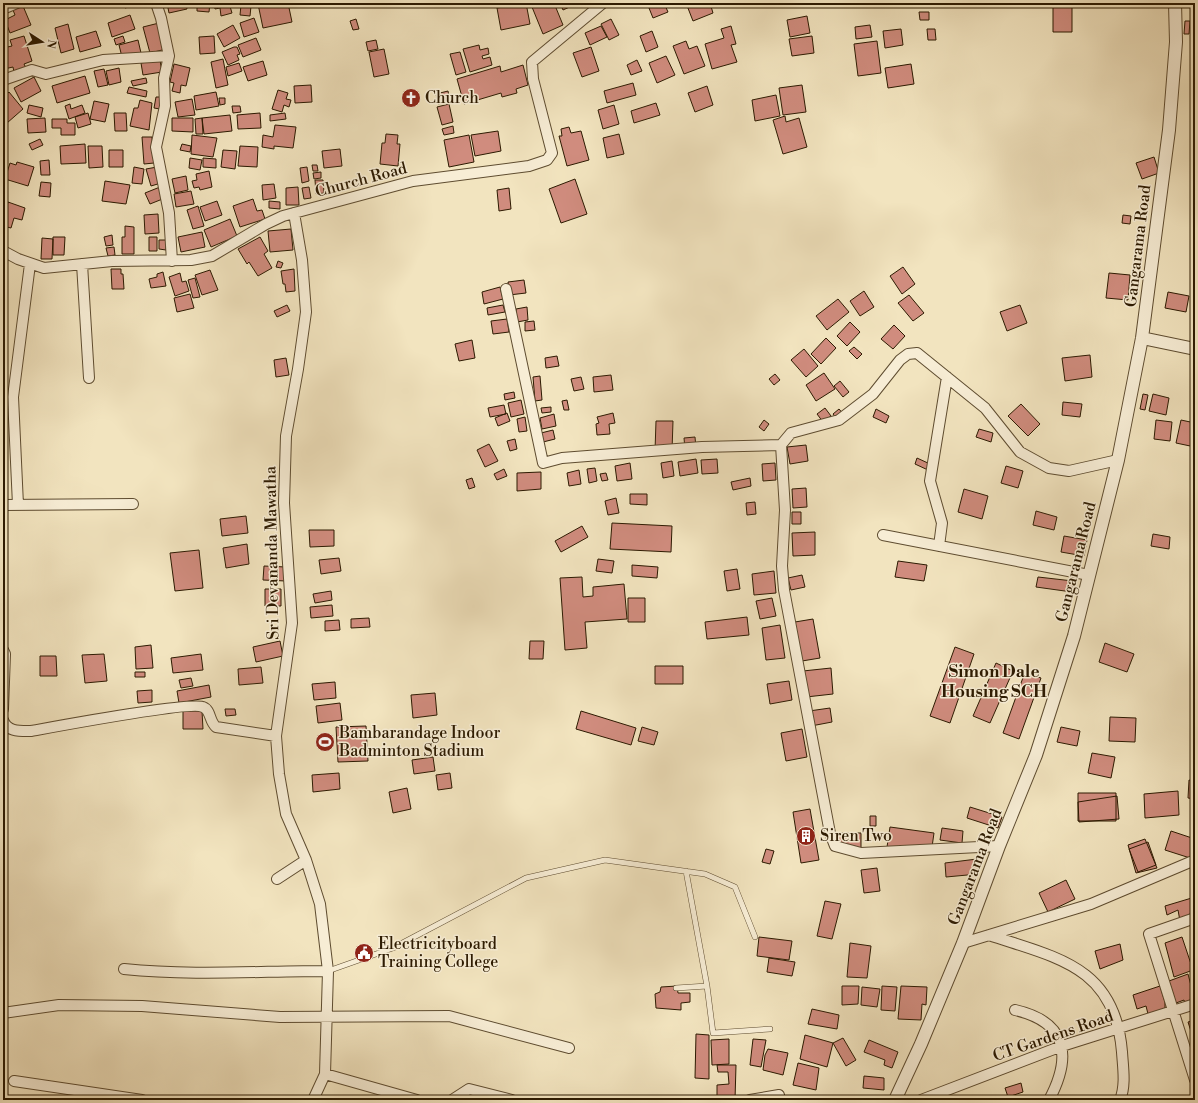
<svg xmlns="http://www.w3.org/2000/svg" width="1198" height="1103" font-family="'Libre Bodoni',serif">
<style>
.building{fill:#d08c7e;stroke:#2c1a01}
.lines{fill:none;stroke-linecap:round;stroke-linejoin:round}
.service-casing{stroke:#5e4c30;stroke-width:6}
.minor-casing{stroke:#5e4c30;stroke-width:12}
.tertiary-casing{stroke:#5e4c30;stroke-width:14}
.service{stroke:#f7edd5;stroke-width:5}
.minor{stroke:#f7edd5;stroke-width:10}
.tertiary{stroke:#f7edd5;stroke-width:12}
.labels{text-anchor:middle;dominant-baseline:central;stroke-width:3;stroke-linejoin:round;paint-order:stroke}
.poi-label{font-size:16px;fill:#2c1a01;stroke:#f7edd5;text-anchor:start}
.street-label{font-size:16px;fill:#2c1a01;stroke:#f7edd5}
.neighbourhood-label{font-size:17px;font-weight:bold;fill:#2c1a01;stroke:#f7edd5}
</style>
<rect width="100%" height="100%" fill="#f2e4bf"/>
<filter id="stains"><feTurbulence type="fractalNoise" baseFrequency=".005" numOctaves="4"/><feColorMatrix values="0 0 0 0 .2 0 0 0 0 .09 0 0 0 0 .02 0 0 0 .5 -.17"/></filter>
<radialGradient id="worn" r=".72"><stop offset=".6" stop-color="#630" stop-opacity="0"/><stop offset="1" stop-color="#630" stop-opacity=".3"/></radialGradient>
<path class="building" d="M124 3H143L125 8Z
M167 3H186L187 9 169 13Z
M197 3H210L209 12 197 11Z
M214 3H229L232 13 221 16 220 8 215 9Z
M263 3H288L292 22 263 28 258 4Z
M526 3 530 24 501 30 497 8Z
M542 3H554L563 25 543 34 532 7Z
M560 3H573L574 5 563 10Z
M647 3H664L668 12 653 18Z
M686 3H710L713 13 693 21Z
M777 3H818L778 6Z
M241 5 251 6 250 16 240 15Z
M23 6 31 25 10 33 5 20 15 15 13 10Z
M1053 6H1072V32H1053Z
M919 12H929V20H920Z
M130 15 135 29 112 37 108 23Z
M807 16 810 33 790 37 787 20Z
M254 18 259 32 244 37 240 23Z
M356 19 359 29 353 30 350 21Z
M611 19 619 35 609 40 601 24Z
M1185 21H1190L1189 34H1184Z
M159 23 166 49 150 53 143 27Z
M68 24 74 49 61 53 55 28Z
M233 25 240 38 224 47 217 34Z
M870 25 872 37 856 39 855 27Z
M601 26 607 37 590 45 585 33Z
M731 26 736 44 731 45 737 62 712 69 705 44 724 38 721 29Z
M901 29 903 45 885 48 883 31Z
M927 29H935L936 40H928Z
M96 31 101 46 80 52 76 37Z
M652 31 658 47 646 52 640 36Z
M24 36 32 61 24 64 26 68 14 72 13 67 4 69 3 48 12 46 10 40Z
M123 36 125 42 116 45 114 39Z
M214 36 215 53 200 54 199 37Z
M812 36 814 53 792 56 789 39Z
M256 38 261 50 243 57 238 45Z
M138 40 141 53 122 57 119 45Z
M376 40 378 49 368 51 366 42Z
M686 41 689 49 697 46 705 66 684 74 673 46Z
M877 41 881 73 858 76 854 44Z
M479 45 480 50 488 48 489 54 482 56 483 59 490 57 492 65 470 72 463 49Z
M234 47H237L240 54 237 55 239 60 228 65 222 52Z
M591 47 599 71 582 77 573 53Z
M384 49 389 74 374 77 369 52Z
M460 52 466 72 456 75 450 54Z
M666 56 675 75 657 83 649 63Z
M223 59 228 85 216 88 211 62Z
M160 60 162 72 143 75 141 63Z
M637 60 642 71 631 75 627 65Z
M263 61 267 75 248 81 243 67Z
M239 63 242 71 228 76 226 67Z
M174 64 190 68 186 86 181 85 180 93 172 91 174 83 170 82Z
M911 64 914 84 888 88 885 68Z
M523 65 528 85 516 89 517 93 502 97 501 93 464 104 457 79 500 66 501 72Z
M119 68 121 82 109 85 106 71Z
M104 69 108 85 98 87 94 71Z
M85 76 90 93 57 103 52 86Z
M34 77 41 91 21 102 14 88Z
M146 78 147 83 133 86 131 81Z
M633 83 636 95 607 103 604 91Z
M311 85 312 102 295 103 294 86Z
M802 85 806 112 783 115 779 88Z
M707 86 713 105 695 112 688 93Z
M129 87 147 91 146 97 127 93Z
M278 90 288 93 286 99 291 100 289 107 284 105 282 112 272 109Z
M448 91 450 102 438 104 436 94Z
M9 92 23 109 7 123 3 118V98Z
M216 92 219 106 196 110 194 96Z
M776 95 780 116 755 121 752 100Z
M156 97H162L160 109 154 108Z
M219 98H225V104L220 105Z
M192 99 195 115 178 117 175 102Z
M140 100 152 103 149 130 130 126 134 108H138Z
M94 101 109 104 105 122 90 119Z
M656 103 660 115 634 123 631 111Z
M70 104 71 109 82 105 85 113 69 119 65 106Z
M449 104 453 122 442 125 437 107Z
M29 105 43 108 41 117 27 113Z
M614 105 619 124 603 129 598 110Z
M232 106H240L241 112 233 113Z
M88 113 91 124 78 128 75 117Z
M114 113H126L127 131H115Z
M260 113 261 128 238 129 237 115Z
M285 113 286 119 270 121V115Z
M230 115 232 131 204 134 202 118Z
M785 116 786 122 799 118 807 147 783 154 773 120Z
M45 118 46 132 28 133 27 119Z
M172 118H193V132L172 131Z
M202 118 203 134H196L195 119Z
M52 119H67V123H75V135H61V128H52Z
M275 125 296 127 293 148 274 146V149L262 147 263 135 273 137Z
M453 126 454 133 444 135 442 129Z
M569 127 571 133 581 131 589 160 567 166 559 136H562L561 129Z
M498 131 501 151 475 156 471 135Z
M386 134 398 135 397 144H400L398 166 380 164 382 143H385Z
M619 134 624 154 607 158 603 138Z
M192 135 217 138 213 157 191 154Z
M469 135 474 162 449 167 444 140Z
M142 137H152L154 163 144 164Z
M40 139 43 145 32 150 29 144Z
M85 144 86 163 61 164 60 146Z
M182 144 191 146 190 152 180 150Z
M88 146H102L103 167 89 168Z
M240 146 258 147 257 167 238 166Z
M340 149 342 166 324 168 322 151Z
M109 150H123V167H109Z
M223 150 237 151 235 169 221 167Z
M1154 157 1159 173 1142 179 1136 163Z
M190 158 202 160 200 170 189 168Z
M203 158 216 159V168L203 167Z
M49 160 50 175H41L40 161Z
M17 162 34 167 28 186 5 179 10 163 16 165Z
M312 165H317L318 171H313Z
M3 166 7 167 3 181Z
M134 167 144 169 142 184 132 183Z
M157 167 161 183 151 186 146 169Z
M307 167 309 181 302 183 300 168Z
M209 171 212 187 200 190 199 187 194 188 192 181 197 180 196 174Z
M321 172V178L314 179 313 173Z
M186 176 188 190 175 193 172 179Z
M575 179 587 214 561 223 549 189Z
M315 180H323L324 193 316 194Z
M105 181 130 185 126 204 102 201Z
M41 182 51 183 50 197 39 196Z
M274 184 276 198 263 200 262 185Z
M160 187 165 198 150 204 145 193Z
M298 187 299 205H286V188Z
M309 187 311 198 304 199 302 188Z
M509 188 511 209 499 211 497 190Z
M191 191 194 204 176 207 174 194Z
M253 199 257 211 262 210 265 219 240 227 233 206Z
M217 201 222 215 205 221 200 207Z
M269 201 280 202V209L269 208Z
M8 202 25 208 22 220 14 218 11 228 3 226V214H5Z
M198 206 204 226 193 229 187 210Z
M158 214 159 233 145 234 144 215Z
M1123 215 1131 216 1130 224 1122 223Z
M230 219 237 236 211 247 204 230Z
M125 226 134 227V254H122V237H125Z
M291 229 293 250 270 252 268 231Z
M202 232 205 247 181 252 178 237Z
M112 235 113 245 106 246 104 237Z
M53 237H65L64 255H53Z
M149 237H157V251H149Z
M260 237 268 251 264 254 272 268 258 276 249 262 247 264 238 249Z
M42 238 53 239 52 259H41Z
M159 240H166V250L159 249Z
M114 247 115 255 108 256 106 248Z
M278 261 283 263 281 268 276 267Z
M903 267 915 284 902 294 890 276Z
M111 269H121V274H123L124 289H112Z
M294 269 295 291 286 292 285 284H283L281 271Z
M210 270 218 290 202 295 195 275Z
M163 272 166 286 151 288 149 279 157 277V274Z
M180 273 182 282 186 281 189 291 175 296 169 277Z
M1109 273 1130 275 1128 300 1106 298Z
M195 278 200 297 193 298 188 280Z
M524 280 526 293 509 295 508 282Z
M500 287 503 299 484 304 482 292Z
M864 291 874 307 860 316 850 301Z
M1168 292 1189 296 1186 312 1165 308Z
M190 294 194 308 177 312 174 298Z
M909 295 924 313 913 321 898 303Z
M838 299 849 312 827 330 816 316Z
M287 305 290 311 277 317 274 311Z
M503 305 505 312 488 315 487 308Z
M1020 305 1027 323 1007 331 1000 312Z
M527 307 528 320 517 322 516 309Z
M507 319 509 332 493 334 491 321Z
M534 321 535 330 525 331V322Z
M850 322 860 332 847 346 837 336Z
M894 325 905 336 893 349 881 339Z
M826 338 836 348 821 364 811 354Z
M472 340 475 358 459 361 455 344Z
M854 347 862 354 857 359 849 351Z
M804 349 818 366 806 377 791 360Z
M1090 355 1092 377 1065 381 1062 358Z
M557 356 559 366 546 368 545 358Z
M286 358 289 375 276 377 274 360Z
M824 373 835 389 816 401 806 385Z
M775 374 780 380 774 385 769 379Z
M611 375 613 390 594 392 593 377Z
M540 376 542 400 535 401 533 377Z
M581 377 584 389 574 391 571 379Z
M840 381 849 392 843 397 834 386Z
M514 392 515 398 505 400 504 394Z
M1143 394 1148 395 1145 410 1140 409Z
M1153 394 1169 398 1166 415 1149 411Z
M521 400 524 414 511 417 508 403Z
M567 400 569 410H564L562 401Z
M1063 402 1082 404 1080 417 1062 415Z
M1021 404 1040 424 1028 436 1008 416Z
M504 405 506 414 490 417 488 408Z
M551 407V412L542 413 541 408Z
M825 408 831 416 823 422 817 414Z
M839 409 845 416 839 422 833 414Z
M876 409 889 416 886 423 873 417Z
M507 413 510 421 498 426 495 418Z
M613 413 615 423 609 424 610 434 597 435 596 424 599 423 597 417Z
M554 414 556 426 542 429 540 418Z
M525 417 527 431 519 432 517 419Z
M764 420 769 424 764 431 759 427Z
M1156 420 1172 422 1170 441 1154 439Z
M1181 420 1195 423V447L1176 443Z
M656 421H673L672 451H655Z
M979 429 993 433 991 442 976 437Z
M553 430 555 439 543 442 541 433Z
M695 437 696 448 685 449 684 438Z
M515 439 517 449 510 451 507 441Z
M489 444 498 461 485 467 477 450Z
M806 445 808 461 790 464 787 447Z
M917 458 930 464 928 470 915 464Z
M696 459 698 473 680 476 678 462Z
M717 459 718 473 702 474 701 460Z
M672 461 674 476 663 478 661 463Z
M630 463 632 479 617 481 615 466Z
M775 463 776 480 763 481 762 464Z
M1006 466 1023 471 1018 488 1001 483Z
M595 468 597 481 589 483 587 469Z
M504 469 507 476 497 480 494 474Z
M579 470 581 484 569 486 567 473Z
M541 472V489L517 491V473Z
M606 473 608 480 602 481 600 474Z
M472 478 475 487 469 489 466 480Z
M750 478 751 486 733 490 731 482Z
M806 488 807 507 793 508 792 489Z
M964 489 988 496 982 519 958 512Z
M630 494H647V505L630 504Z
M616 498 619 513 608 515 605 501Z
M755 502 756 514 747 515 746 503Z
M1036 511 1057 517 1054 530 1033 525Z
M792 512H801V524H792Z
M246 516 248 533 222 536 220 519Z
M612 523 672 526 671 552 610 549Z
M582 526 588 537 561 552 555 541Z
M309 530H334V546L310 547Z
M815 532V555L793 556 792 533Z
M1153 534 1170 537 1169 549 1151 546Z
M1064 536 1087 540 1084 556 1061 552Z
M247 544 249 564 226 568 223 548Z
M199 550 203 588 175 591 170 553Z
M339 558 341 571 321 574 319 560Z
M598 559 614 561 612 573 596 571Z
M898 561 927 565 924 581 895 577Z
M632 565 658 567 657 578 632 576Z
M264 566 286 567V581L263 580Z
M737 569 740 589 727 591 724 571Z
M774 571 776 593 754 595 752 574Z
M802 575 805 587 791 590 788 578Z
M582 577 583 597 593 596V587L624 584 627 619 585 622 587 648 565 650 560 578Z
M1038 577 1073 581 1072 592 1036 587Z
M265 589H281V606H265Z
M331 591 332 600 315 603 313 594Z
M628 598H645V622H628Z
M772 598 776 616 760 619 756 601Z
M332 605 333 616 311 618 310 607Z
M747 617 749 635 707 639 705 622Z
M369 618 370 627 351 628V619Z
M813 619 820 658 802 661 795 622Z
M339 620 340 630 325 631V621Z
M780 625 785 658 766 660 762 628Z
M280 641 283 656 256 662 253 647Z
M530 641H544L543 659H529Z
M1105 643 1134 654 1127 672 1099 662Z
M151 645 153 668 136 669 135 647Z
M955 647 974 654 950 723 930 716Z
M104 654 107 681 85 683 82 655Z
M201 654 203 670 173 673 171 658Z
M40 656H56L57 676H40Z
M996 663 1013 671 990 723 973 716Z
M655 666H683V684H655Z
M261 667 263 683 239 685 238 669Z
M831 668 833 694 806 697 803 671Z
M135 672H145V677H135Z
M1025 672 1041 678 1019 739 1003 733Z
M191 678 193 686 181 688 179 680Z
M789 681 792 700 770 704 767 684Z
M335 682 336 698 314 700 312 684Z
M209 685 211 697 179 703 177 691Z
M152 690V702L138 703 137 691Z
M435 693 437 715 413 718 411 695Z
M340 703 342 720 318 723 316 706Z
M830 708 832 722 811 726 809 711Z
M225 709H235L236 715 226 716Z
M183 711H202L203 729H183Z
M581 711 636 728 631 745 576 729Z
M1110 717 1136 718 1135 742 1109 741Z
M366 726 368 761 338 762 336 727Z
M642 727 658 732 654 745 638 741Z
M1061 727 1080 731 1077 746 1057 742Z
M802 729 807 757 786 761 781 733Z
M1092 753 1115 757 1111 778 1088 773Z
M433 757 435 771 414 774 412 760Z
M339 773 340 789 313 792 312 775Z
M450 773 452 788 438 790 436 775Z
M1189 780 1195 781V799L1188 798Z
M407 788 411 809 393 813 389 792Z
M1178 791 1179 815 1145 818 1144 794Z
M1078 793H1116V821H1078Z
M1117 796 1119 819 1079 822 1078 802Z
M970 807 1002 817 998 828 967 818Z
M810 809 819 860 801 863 793 812Z
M870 816H876V826H870Z
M890 827 934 833 931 854 887 847Z
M942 828 963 831 962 843 940 840Z
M1171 831 1195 839 1190 858 1165 850Z
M835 833H861V848H835Z
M1145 839 1157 868 1136 873 1128 845Z
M1148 842 1156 865 1138 872 1129 849Z
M766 849 774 851 770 864 762 862Z
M977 859 978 874 946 877 945 863Z
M877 868 880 891 864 893 861 870Z
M1066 880 1075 899 1048 912 1039 893Z
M1195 897V906L1192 908 1194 916 1180 921 1178 910 1167 915 1165 906Z
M825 901 841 904 832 939 817 936Z
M759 937 792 941 789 960 757 956Z
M1182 937 1193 970 1174 977 1165 943Z
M850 943 871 946 867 978 847 977Z
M1120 944 1123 960 1100 969 1095 951Z
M769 958 795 962 792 976 767 972Z
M1188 974 1195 1001 1185 1004 1184 1000 1176 1003 1169 981Z
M677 986 678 993H690V1002L681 1003V1010L656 1008 655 994 660 992 661 987Z
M842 986H859L858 1004 842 1005Z
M882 986 897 987 895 1011 881 1010Z
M901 986 927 987 926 1005 922 1004 921 1020 898 1019Z
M1160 986 1165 1002V1009L1148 1014 1146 1006 1137 1009 1133 995Z
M862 987 880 989 877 1007 861 1005Z
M812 1009 839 1015 837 1029 808 1024Z
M1195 1020V1044L1188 1022Z
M696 1034 709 1035V1079L695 1078Z
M805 1035 833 1043 827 1067 800 1059Z
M843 1038 856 1060 846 1066 833 1043Z
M729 1039V1064L712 1065 711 1040Z
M753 1039 766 1040 761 1067 750 1065Z
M869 1040 898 1052 892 1068 884 1065 885 1060 864 1052Z
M768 1049 788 1053 783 1075 763 1070 765 1055Z
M798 1063 819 1068 816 1090 793 1085Z
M717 1065H736L735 1100H717V1085L729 1084 728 1072H718Z
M864 1076 884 1078V1090L863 1088Z
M1021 1083 1023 1092 1008 1097 1005 1088Z"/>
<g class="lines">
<g class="service-casing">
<path id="service" d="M328 971 393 948 526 878 605 860 705 874 735 887 755 937
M707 986 713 1033 770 1029
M676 988 707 986 686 871"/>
</g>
<g class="minor-casing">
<path id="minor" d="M156 3 161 18 169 56 164 78 165 106 156 147 169 213 172 261
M3 9 17 3
M3 80 32 70 46 74 103 60 169 56
M294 213 302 260 306 312 298 369 286 436 284 503 292 623 276 736 279 774 286 814 306 860 320 904 328 971 325 1074 313 1100
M3 251 18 259 44 268 112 261 191 260 212 256 266 224 283 216 413 181 529 166 547 160 552 153 533 79 532 62 603 3
M82 264 89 378
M506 289 543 463 562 458 702 447 781 445 791 433 839 420 873 394 900 360 908 354 917 353 985 408 1020 452 1049 468 1069 471 1118 460
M781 445 785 510 782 566 784 590 830 833 835 846 861 853 999 846
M3 505 133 504
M18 505 13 397 30 264
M883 535 1089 575
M939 546 942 523 930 481 947 377
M3 650 5 654 3 709
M3 720C7 732 20 731 31 731 53 727 192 701 203 707 211 710 209 721 216 727L276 736
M277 879 306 860
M1195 918 1149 934 1195 1080
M989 935C1057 958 1115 966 1122 1052 1123 1068 1126 1085 1120 1100
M963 943 1091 904 1195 860
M124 969C192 976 260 971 328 971
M1015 1010C1068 1022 1072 1057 1049 1100
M3 1013 59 1005 142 1006 280 1017 449 1016 569 1048
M325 1074 417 1100
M14 1081 142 1100
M452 1100 469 1089 512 1100
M750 1100 779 1095
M921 1100 1062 1046 1195 1004"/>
</g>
<g class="tertiary-casing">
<path id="tertiary" d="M1142 338 1195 349
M895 1100 921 1044 963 943 999 846 1036 755 1074 636 1118 460 1142 338 1169 130 1176 42 1175 3"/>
</g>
<use href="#service" class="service"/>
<use href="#minor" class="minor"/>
<use href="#tertiary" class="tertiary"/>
</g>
<defs>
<g id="church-disc" transform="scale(1)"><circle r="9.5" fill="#8f2418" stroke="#f7edd5"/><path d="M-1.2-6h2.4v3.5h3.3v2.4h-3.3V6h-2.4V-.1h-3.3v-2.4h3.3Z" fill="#fff"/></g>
<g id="stadium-disc" transform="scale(1)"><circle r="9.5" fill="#8f2418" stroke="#f7edd5"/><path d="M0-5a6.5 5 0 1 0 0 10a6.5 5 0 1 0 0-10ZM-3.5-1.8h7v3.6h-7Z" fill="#fff"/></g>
<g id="building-disc" transform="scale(1)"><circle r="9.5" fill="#8f2418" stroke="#f7edd5"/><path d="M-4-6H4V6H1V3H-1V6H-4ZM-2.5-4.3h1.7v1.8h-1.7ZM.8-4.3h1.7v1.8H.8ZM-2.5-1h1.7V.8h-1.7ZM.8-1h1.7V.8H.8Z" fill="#fff"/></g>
<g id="civic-disc" transform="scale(1)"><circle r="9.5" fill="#8f2418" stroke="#f7edd5"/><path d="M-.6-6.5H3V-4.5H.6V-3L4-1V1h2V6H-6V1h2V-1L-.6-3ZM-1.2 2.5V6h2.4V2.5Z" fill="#fff"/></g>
</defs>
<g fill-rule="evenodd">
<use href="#church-disc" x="411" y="98"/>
<use href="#stadium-disc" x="325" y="742"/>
<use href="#building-disc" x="806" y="836"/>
<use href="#civic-disc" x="364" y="953"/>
</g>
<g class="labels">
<g class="poi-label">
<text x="425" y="98">Church</text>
<text x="339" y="733">Bambarandage Indoor<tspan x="339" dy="18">Badminton Stadium</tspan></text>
<text x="820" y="836">Siren Two</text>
<text x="378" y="944">Electricityboard<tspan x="378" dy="18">Training College</tspan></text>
</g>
<g class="street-label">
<text transform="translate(361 180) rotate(-15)">Church Road</text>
<text transform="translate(1138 246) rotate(-83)">Gangarama Road</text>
<text transform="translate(272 553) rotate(-91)">Sri Devananda Mawatha</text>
<text transform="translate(1076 562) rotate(-76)">Gangarama Road</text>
<text transform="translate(975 867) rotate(-69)">Gangarama Road</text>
<text transform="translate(1053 1036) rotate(-19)">CT Gardens Road</text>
</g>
<g class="neighbourhood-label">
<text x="994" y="672">Simon Dale<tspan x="994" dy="20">Housing SCH</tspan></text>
</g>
</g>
<rect width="1198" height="1103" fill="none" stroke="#f2e4bf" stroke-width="16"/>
<rect x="4" y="4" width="1190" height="1095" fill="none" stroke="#2c1a01" stroke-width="2"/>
<rect x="8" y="8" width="1182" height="1087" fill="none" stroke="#2c1a01"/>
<g transform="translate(42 42) rotate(102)" stroke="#f7edd5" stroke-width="3" paint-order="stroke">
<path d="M0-3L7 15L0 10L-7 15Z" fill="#2c1a01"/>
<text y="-6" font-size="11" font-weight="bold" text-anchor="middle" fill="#2c1a01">N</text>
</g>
<rect width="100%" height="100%" filter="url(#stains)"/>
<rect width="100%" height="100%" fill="url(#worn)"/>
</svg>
